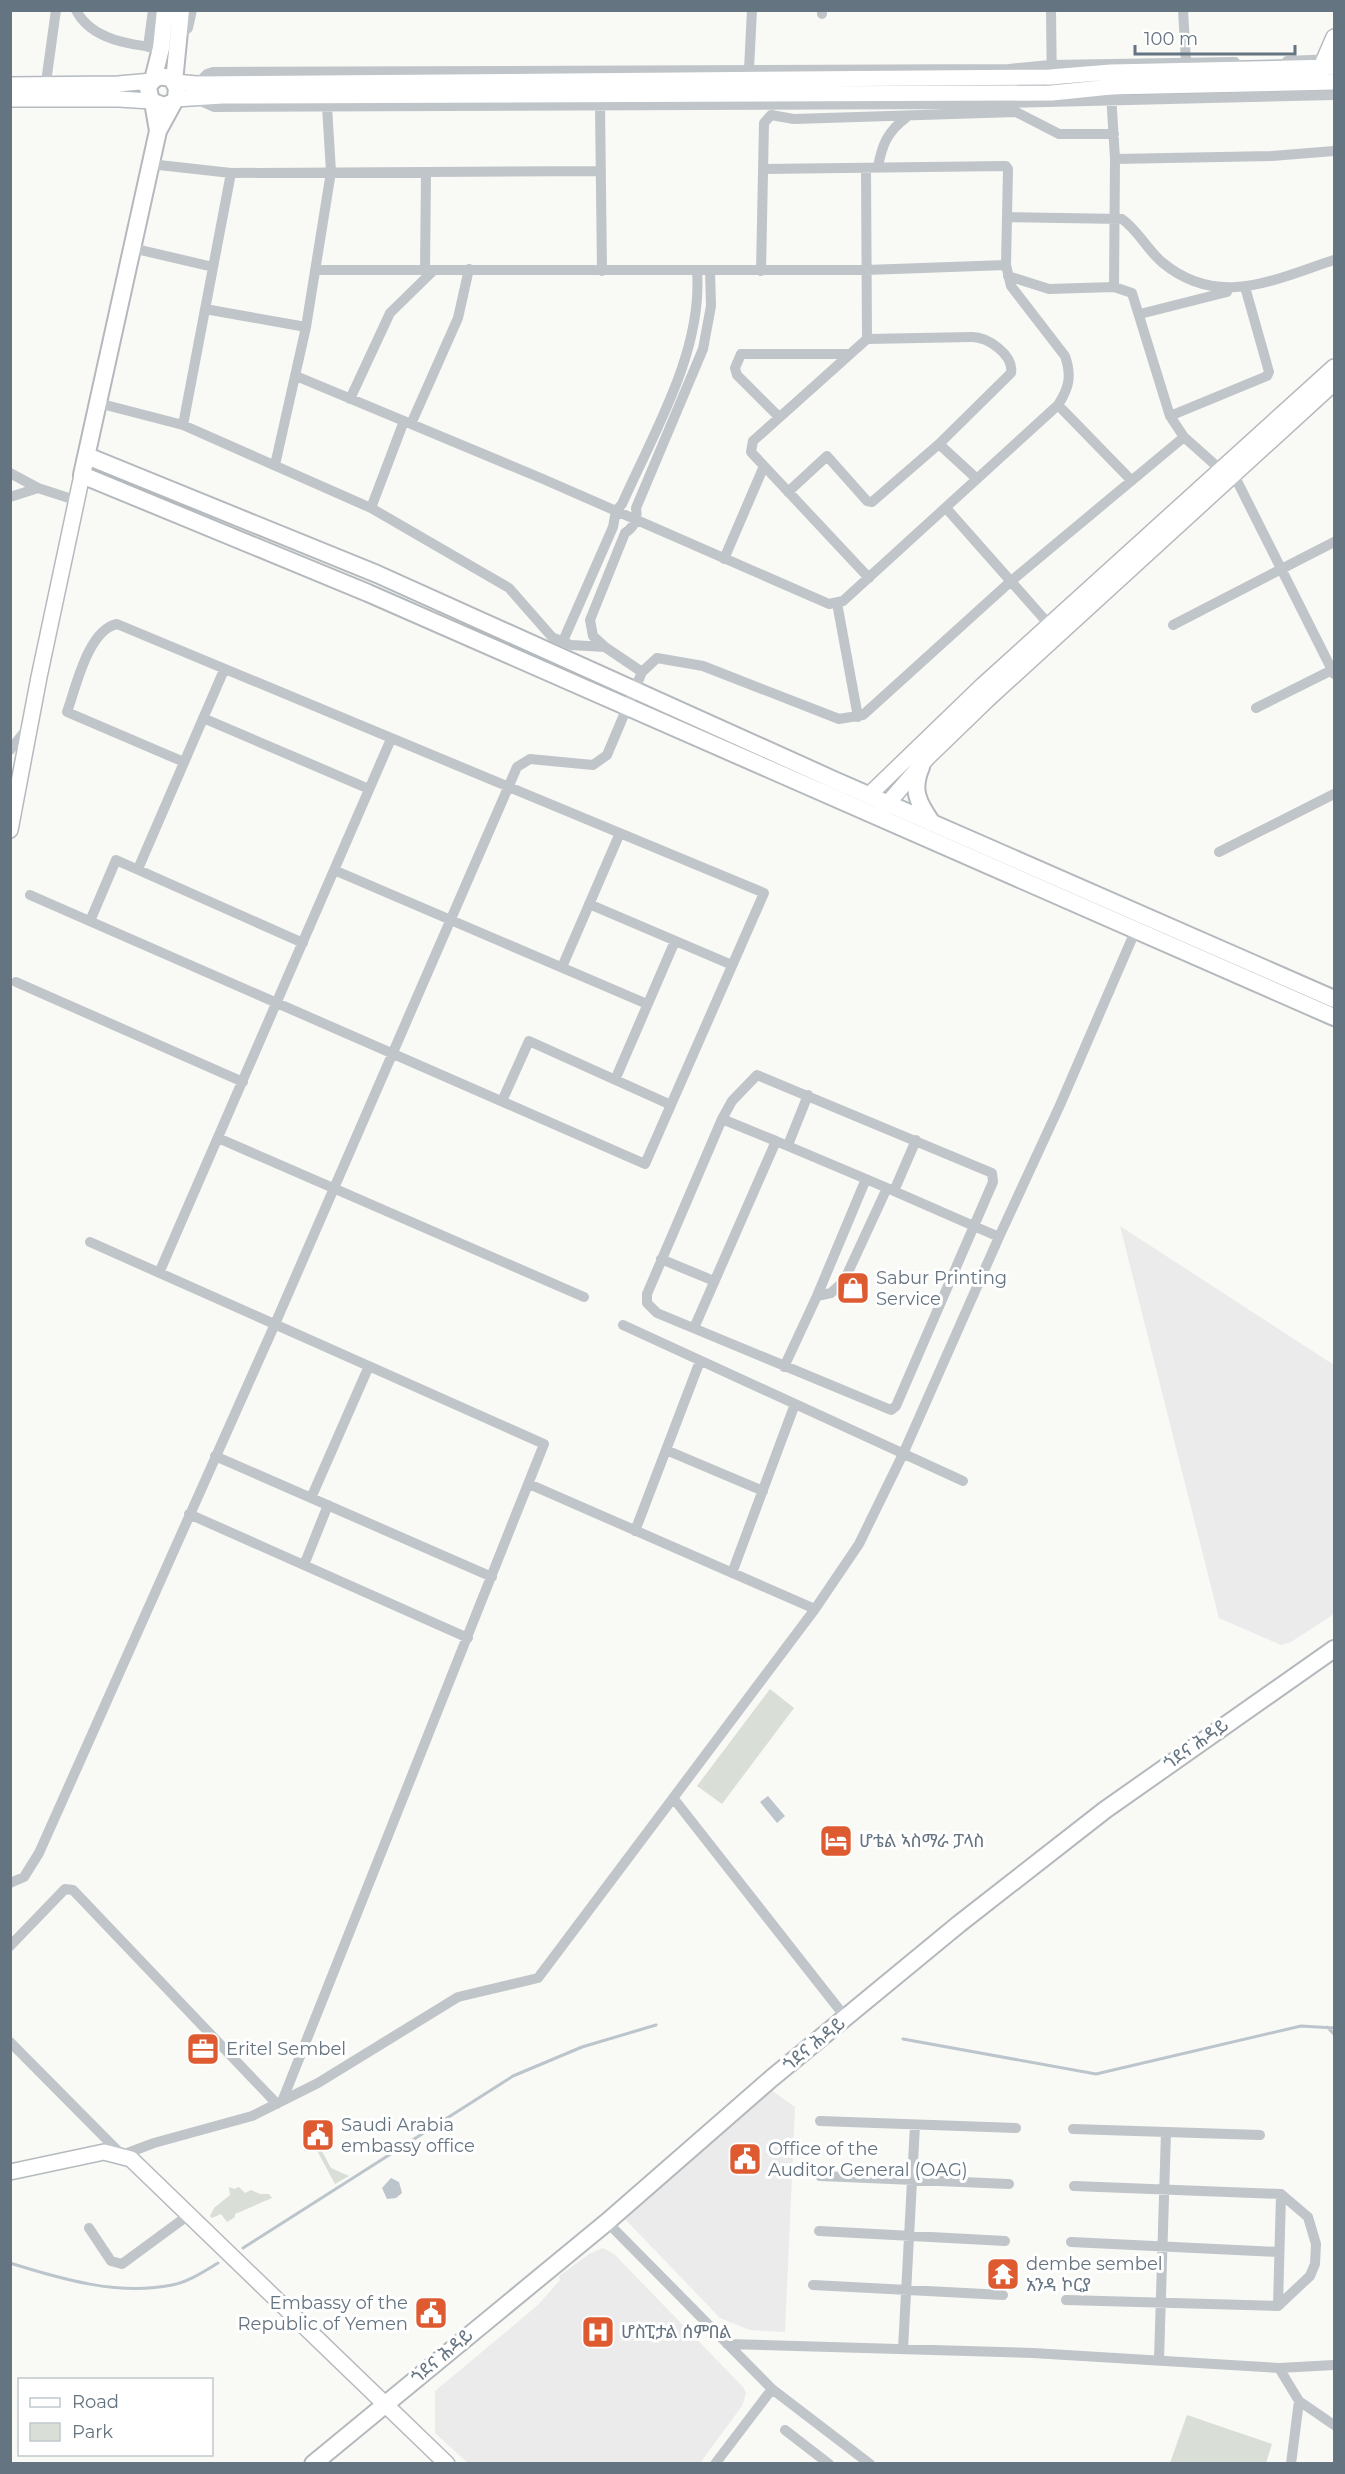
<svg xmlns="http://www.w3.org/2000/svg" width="1345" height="2474" font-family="Montserrat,'Noto Sans Ethiopic',sans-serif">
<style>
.built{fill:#eaebea}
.green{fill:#d9ded6}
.water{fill:#bcc5cb}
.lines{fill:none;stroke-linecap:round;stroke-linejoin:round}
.stream{stroke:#bcc5cb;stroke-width:3}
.secondary-casing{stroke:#b5babf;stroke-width:18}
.primary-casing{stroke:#b4b9bd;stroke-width:20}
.street{stroke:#c0c5c9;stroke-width:10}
.secondary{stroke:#fff;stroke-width:15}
.primary{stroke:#fff;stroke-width:16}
.labels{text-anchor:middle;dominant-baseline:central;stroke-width:6;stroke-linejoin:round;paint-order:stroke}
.poi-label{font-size:18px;fill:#657481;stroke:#fff;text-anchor:start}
.street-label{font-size:18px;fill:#657481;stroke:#fff}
</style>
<rect width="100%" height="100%" fill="#f9f9f6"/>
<path class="built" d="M1120 1226 1334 1365V1614L1291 1642 1281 1645 1219 1618Z
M767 2087 795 2107 785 2332 750 2330 720 2318 625 2219Z
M603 2248 614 2254 743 2387 746 2393 742 2406 700 2463H468L435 2433V2391L538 2305 560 2280 559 2276 589 2254Z"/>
<path class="green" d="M770 1689 794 1708 722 1804 697 1786Z
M310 2129 331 2168 349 2176 335 2184 307 2132Z
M229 2187 234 2189 239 2187 245 2193 251 2190 260 2194H269L272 2198 235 2214V2217L227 2222 221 2214 212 2218 210 2216 214 2208 230 2195Z
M1187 2415 1272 2444 1266 2463H1170Z"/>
<path class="water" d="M768 1796 785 1816 777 1823 760 1802Z
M391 2178 399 2182 402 2193 396 2198 387 2199 382 2188Z"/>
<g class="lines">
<path class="stream" d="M1327 2027 1334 2034
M903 2039 1096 2074 1301 2026 1334 2028
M243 2248 513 2076 582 2047 656 2025
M10 2263C61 2279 118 2296 172 2285 188 2282 203 2272 218 2263"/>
<g class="secondary-casing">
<path id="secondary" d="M1321 67 1334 37
M174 82 197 84 1050 77 1111 72 1334 67
M10 85 118 84 152 81
M10 99H119L151 101
M175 99 222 96 1052 93 1111 87 1334 82
M869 795 983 685 1334 367
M881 811 927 758 987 700 1334 383
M10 830 39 677 82 475
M10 2172 104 2152 131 2159 447 2464"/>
</g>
<g class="primary-casing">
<path id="primary" d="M153 80 161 48 165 10
M174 82 181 10
M153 102 158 131 176 98 177 88 172 79C161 74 153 77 148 88L151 101 164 106 174 102
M158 131 82 475 368 593 1334 1017
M87 456 377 574 834 780 1334 999
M921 767C911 790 918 803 932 823
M313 2464 607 2222 772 2078 959 1924 1105 1810 1334 1649"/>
</g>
<path class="street" d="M76 10C91 40 131 45 161 48
M822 10V14
M1051 10 1052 93
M1183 10 1186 62
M178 36 188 28 192 10
M148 47 153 10
M1287 61 1334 59
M749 69 752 10
M47 75 56 10
M197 84 207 74 213 72 1009 69 1050 65 1235 62
M1111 93 1115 159 1114 287
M194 98 214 107 966 104 1334 95
M600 106 602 271
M1115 159 1272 156 1334 151
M150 164 231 173 601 171
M878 167C882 144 888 131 907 117
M866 168 867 339
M1007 217 1122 219C1138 230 1147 250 1163 263 1219 309 1275 279 1334 260
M132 248 213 267
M316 270H866L1006 265
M425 271 426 173
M761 271 764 123 771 115 794 119 1016 112 1059 134H1114
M1008 276 1049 289 1114 287 1132 293 1170 416 1184 437 1221 470
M205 309 306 327
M1140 314 1227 292
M296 376 543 479 829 604 843 601 1058 405C1069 388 1072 376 1065 356L1011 286 1006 265 1008 169 1006 166 764 169
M350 399 390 313 434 270
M98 403 183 425 371 508 509 588 552 637 571 645 605 647 642 672
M1058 405 1131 480
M1170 416 1267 376 1269 372 1245 287
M779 417 737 375 735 368 741 354H848
M411 424 458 318 469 269
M183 425 231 173
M939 444 977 479
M275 465 306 327 331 172 327 106
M10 473 38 488 78 501
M1234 475 1334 674
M788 492 827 456 867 501 872 502 939 444 1011 373C1014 355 988 337 972 337L867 339 753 441 751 452 869 578
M10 497 38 488
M371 508 404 421
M946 508 1053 629
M724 559 764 466
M837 603 858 717
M1173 625 1334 542
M563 641 613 527 616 511 622 504C654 432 703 351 697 271
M605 647 593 636 590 620 625 533C634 527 638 519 636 508L703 349 711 306 710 270
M1256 708 1334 669
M203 718 369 789
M10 750 27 729
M1219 852 1334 794
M138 869 224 670
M334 870 647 1004
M30 895 645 1164 764 893 117 624C88 630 76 687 67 712L184 762
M589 904 732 965
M90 921 116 860 303 943
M562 967 620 833
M16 982 243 1082
M757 1075 992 1173 993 1182 896 1406 891 1410 657 1313 647 1303V1294L722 1119 732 1101Z
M615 1080 675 941
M502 1101 529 1041 671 1105
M218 1138 584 1297
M776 1141 866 1179
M788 1145 808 1095
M894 1191 916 1140
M90 1242 544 1444 283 2099
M661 1259 714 1281
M159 1273 391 739
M817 1296 866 1179 887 1188
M623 1325 963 1481
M694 1328 776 1141 722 1119
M784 1367 817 1296 831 1293 844 1281 887 1188 999 1237 1060 1105 1137 927
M666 1450 763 1491
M215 1456 492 1577
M529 1484 815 1609
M311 1498 369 1366
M189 1514 468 1638
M635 1531 700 1361
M304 1565 328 1505
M732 1573 795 1404
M674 1799 846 2018
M10 1883 24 1877 39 1853 275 1324 517 767 530 759 593 765 607 755 642 672 657 658 703 666 839 719 863 715 1010 582 1184 437
M10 1946 65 1889 73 1890 277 2104
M10 2042 122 2155 154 2143 252 2116 318 2083 458 1997 538 1978 815 1609 859 1544 903 1454 999 1237
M820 2121 1016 2128
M1073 2129 1260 2135
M820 2176 1009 2184
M607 2222 772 2389 870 2464
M89 2228 111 2261 122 2264 190 2214
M819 2231 1005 2241
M1071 2242 1278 2252
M813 2285 1003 2295
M1066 2300 1278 2306 1310 2276 1315 2264 1316 2244 1308 2217 1281 2194 1074 2186
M1278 2306 1281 2194
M727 2344 1033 2353 1279 2368 1334 2365
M903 2349 915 2125
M1159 2360 1166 2132
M1279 2368 1299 2401 1291 2464
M1299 2401 1334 2425
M785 2430 829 2464
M715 2464 772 2389"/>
<use href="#secondary" class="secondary"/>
<use href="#primary" class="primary"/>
</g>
<defs>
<g id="shop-square" transform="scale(1.725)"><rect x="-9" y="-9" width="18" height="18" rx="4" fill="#de5b31" stroke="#fff"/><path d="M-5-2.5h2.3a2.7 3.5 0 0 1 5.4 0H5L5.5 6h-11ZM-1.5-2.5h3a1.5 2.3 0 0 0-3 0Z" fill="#fff"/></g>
<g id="hotel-square" transform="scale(1.725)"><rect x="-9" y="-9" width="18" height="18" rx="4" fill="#de5b31" stroke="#fff"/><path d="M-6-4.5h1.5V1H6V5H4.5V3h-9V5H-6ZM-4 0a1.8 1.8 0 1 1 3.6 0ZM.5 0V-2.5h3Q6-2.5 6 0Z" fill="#fff"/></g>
<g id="office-square" transform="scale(1.725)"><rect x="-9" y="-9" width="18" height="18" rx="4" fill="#de5b31" stroke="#fff"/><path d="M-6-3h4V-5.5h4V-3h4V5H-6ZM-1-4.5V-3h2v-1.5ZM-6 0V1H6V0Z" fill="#fff"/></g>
<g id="civic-square" transform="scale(1.725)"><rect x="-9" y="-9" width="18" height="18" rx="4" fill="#de5b31" stroke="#fff"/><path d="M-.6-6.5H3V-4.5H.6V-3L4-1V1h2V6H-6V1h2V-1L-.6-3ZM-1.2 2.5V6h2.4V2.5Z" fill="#fff"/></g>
<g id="temple-square" transform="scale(1.725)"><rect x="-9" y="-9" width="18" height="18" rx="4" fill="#de5b31" stroke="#fff"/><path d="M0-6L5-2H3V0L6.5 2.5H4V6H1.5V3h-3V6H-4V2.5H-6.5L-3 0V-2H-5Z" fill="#fff"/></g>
<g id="hospital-square" transform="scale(1.725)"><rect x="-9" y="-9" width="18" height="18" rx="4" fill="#de5b31" stroke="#fff"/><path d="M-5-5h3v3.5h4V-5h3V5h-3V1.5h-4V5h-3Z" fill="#fff"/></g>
</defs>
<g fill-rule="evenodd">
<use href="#shop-square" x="853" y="1288"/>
<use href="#hotel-square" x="836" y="1841"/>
<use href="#office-square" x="203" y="2049"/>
<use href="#civic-square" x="318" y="2135"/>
<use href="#civic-square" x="745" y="2159"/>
<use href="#temple-square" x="1003" y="2274"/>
<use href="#civic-square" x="431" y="2313"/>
<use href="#hospital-square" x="598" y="2332"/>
</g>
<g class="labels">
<g class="poi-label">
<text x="876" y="1278">Sabur Printing<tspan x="876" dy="21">Service</tspan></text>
<text x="859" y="1841">ሆቴል ኣስማራ ፓላስ</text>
<text x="226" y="2049">Eritel Sembel</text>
<text x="341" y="2125">Saudi Arabia<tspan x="341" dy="21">embassy office</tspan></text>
<text x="768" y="2149">Office of the<tspan x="768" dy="21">Auditor General (OAG)</tspan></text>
<text x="1026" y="2264">dembe sembel<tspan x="1026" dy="21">አንዳ ኮርያ</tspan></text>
<text x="408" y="2303" text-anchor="end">Embassy of the<tspan x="408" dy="21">Republic of Yemen</tspan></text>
<text x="621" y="2332">ሆስፒታል ሰምበል</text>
</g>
<g class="street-label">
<text transform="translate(1196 1744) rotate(-35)">ጎደና ሕዳይ</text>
<text transform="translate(814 2044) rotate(-39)">ጎደና ሕዳይ</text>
<text transform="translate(442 2356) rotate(-40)">ጎደና ሕዳይ</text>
</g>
</g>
<rect width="1345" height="2474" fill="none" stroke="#657481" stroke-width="24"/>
<rect x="18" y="2378" width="195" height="78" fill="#ffffff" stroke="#c1c7cd" stroke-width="1.5"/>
<rect x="30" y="2398" width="30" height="9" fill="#ffffff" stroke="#c1c7cd" stroke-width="1.5"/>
<text x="72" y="2408" font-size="18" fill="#657481">Road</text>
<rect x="30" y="2423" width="30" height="18" fill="#d9ded6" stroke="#c1c7cd" stroke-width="1.5"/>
<text x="72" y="2438" font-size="18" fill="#657481">Park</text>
<path d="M1135 45v9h160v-9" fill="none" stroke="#657481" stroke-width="3"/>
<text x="1144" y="45" font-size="18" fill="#657481" stroke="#ffffff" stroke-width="4.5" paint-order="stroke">100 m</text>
</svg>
